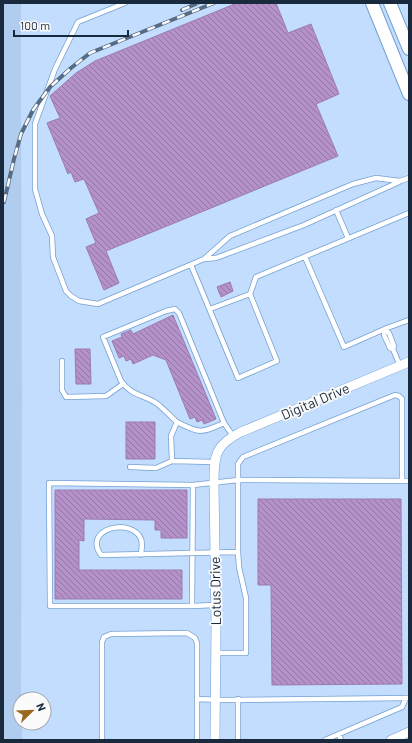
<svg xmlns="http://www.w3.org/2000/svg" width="412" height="743" font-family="Barlow,sans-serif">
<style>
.built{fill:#b0cdf0}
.building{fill:url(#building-back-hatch);stroke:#9c7bb1}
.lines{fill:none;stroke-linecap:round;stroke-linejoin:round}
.service-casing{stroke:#75a0d2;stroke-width:6}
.minor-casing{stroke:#75a0d2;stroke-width:10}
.secondary-casing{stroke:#75a0d2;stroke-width:14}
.service{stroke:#fff;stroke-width:4.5}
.minor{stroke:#fff;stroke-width:9}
.secondary{stroke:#fff;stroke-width:12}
.rail-casing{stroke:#576c84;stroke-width:4}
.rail{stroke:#fbfbfb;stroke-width:2.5;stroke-dasharray:8;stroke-linecap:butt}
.labels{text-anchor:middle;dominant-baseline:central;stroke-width:3.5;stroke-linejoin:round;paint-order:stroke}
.street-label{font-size:14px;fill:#192a3e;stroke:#fbfbfb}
</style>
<defs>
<pattern id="building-back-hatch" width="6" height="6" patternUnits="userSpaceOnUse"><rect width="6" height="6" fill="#b491c9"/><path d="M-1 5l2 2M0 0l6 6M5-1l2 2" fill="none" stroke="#9277a5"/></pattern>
</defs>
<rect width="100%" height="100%" fill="#c2ddfd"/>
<path class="built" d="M3 3H21V109L22 395 21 699H20V723H22V740H3Z"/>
<path class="building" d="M237 3H276L288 33 311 24 339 94 316 104 338 156 106 251 119 283 104 290 86 247 96 243 86 219 99 213 84 179 75 182 71 172 68 174 47 123 60 118 50 96 76 73 95 61Z
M230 282 233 291 221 297 217 287Z
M173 315 216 419 204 424 202 420 197 422 195 417 190 419 166 360 153 355 133 364 131 359 126 361 124 356 119 358 112 341 122 337 121 334 131 330 133 334Z
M75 349H90L91 384H76Z
M126 422H155V459H126Z
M55 490H187V538H161V530H155V520L84 519V541L79 540V570H182V599H55Z
M258 499H401L402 684 272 685 271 585H258Z"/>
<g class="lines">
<g class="service-casing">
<path id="service" d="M125 3 78 22 55 69 35 124V189L42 214 52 236 53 257 66 291 71 296 79 301 98 304 204 259 230 236 353 184 376 178 400 181 409 178
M336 210 348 238
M305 257 344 347 387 328 409 320
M204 259 216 258 304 225 399 182
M191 265 238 378 277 361 250 294 210 309
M250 294 256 277 409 213
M385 329 389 333 394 346 393 349 390 348 384 335Z
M393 349 400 366
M62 361V390L66 397 106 396 123 384
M177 422C170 416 163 408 156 403 142 394 132 396 121 381L103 337 166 311 175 309 179 313 224 423
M172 461 171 436 177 422C200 434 201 433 224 423L233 436
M130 467 156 468 172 461 214 462
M193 485 238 480 409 481
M141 555C141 550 143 544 141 539 132 517 82 528 101 555L238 552
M192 606 193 485 49 483 50 606H192L215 605
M215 653H246V598L239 567 238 552V464L243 457 395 395 399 396 402 399V481
M197 699 223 700 409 698
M238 699V740
M339 734 341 740
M102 740V642L104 637 111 634 187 633 195 638 197 643V740
M325 740 402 707 406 698"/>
</g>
<g class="minor-casing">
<path id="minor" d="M215 740 216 625 214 483C214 455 215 445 241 432L409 362
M391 740 409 732"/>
</g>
<g class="secondary-casing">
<path id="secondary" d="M372 3 409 94
M390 3 409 49"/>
</g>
<use href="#service" class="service"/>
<use href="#minor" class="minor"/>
<use href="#secondary" class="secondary"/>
<g class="rail-casing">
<path id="rail" d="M182 10 198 3
M4 202 14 159 21 134 33 110 50 87 71 68 90 53 214 3"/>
</g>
<use href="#rail" class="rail"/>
</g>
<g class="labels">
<g class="street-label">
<text transform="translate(315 401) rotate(-23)">Digital Drive</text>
<text transform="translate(215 591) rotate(-91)">Lotus Drive</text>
</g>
</g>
<rect width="412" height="743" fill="none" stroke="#192a3e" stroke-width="8"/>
<g transform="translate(32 711) rotate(67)"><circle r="19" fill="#fbfbfb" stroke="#a1a7af"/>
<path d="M0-3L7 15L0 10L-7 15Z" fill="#9a681c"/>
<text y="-6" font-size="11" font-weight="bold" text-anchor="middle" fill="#192a3e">N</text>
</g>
<path d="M14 30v6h114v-6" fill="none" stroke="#192a3e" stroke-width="2"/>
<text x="20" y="30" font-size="12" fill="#192a3e" stroke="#fbfbfb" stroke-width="3" paint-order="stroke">100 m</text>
</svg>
